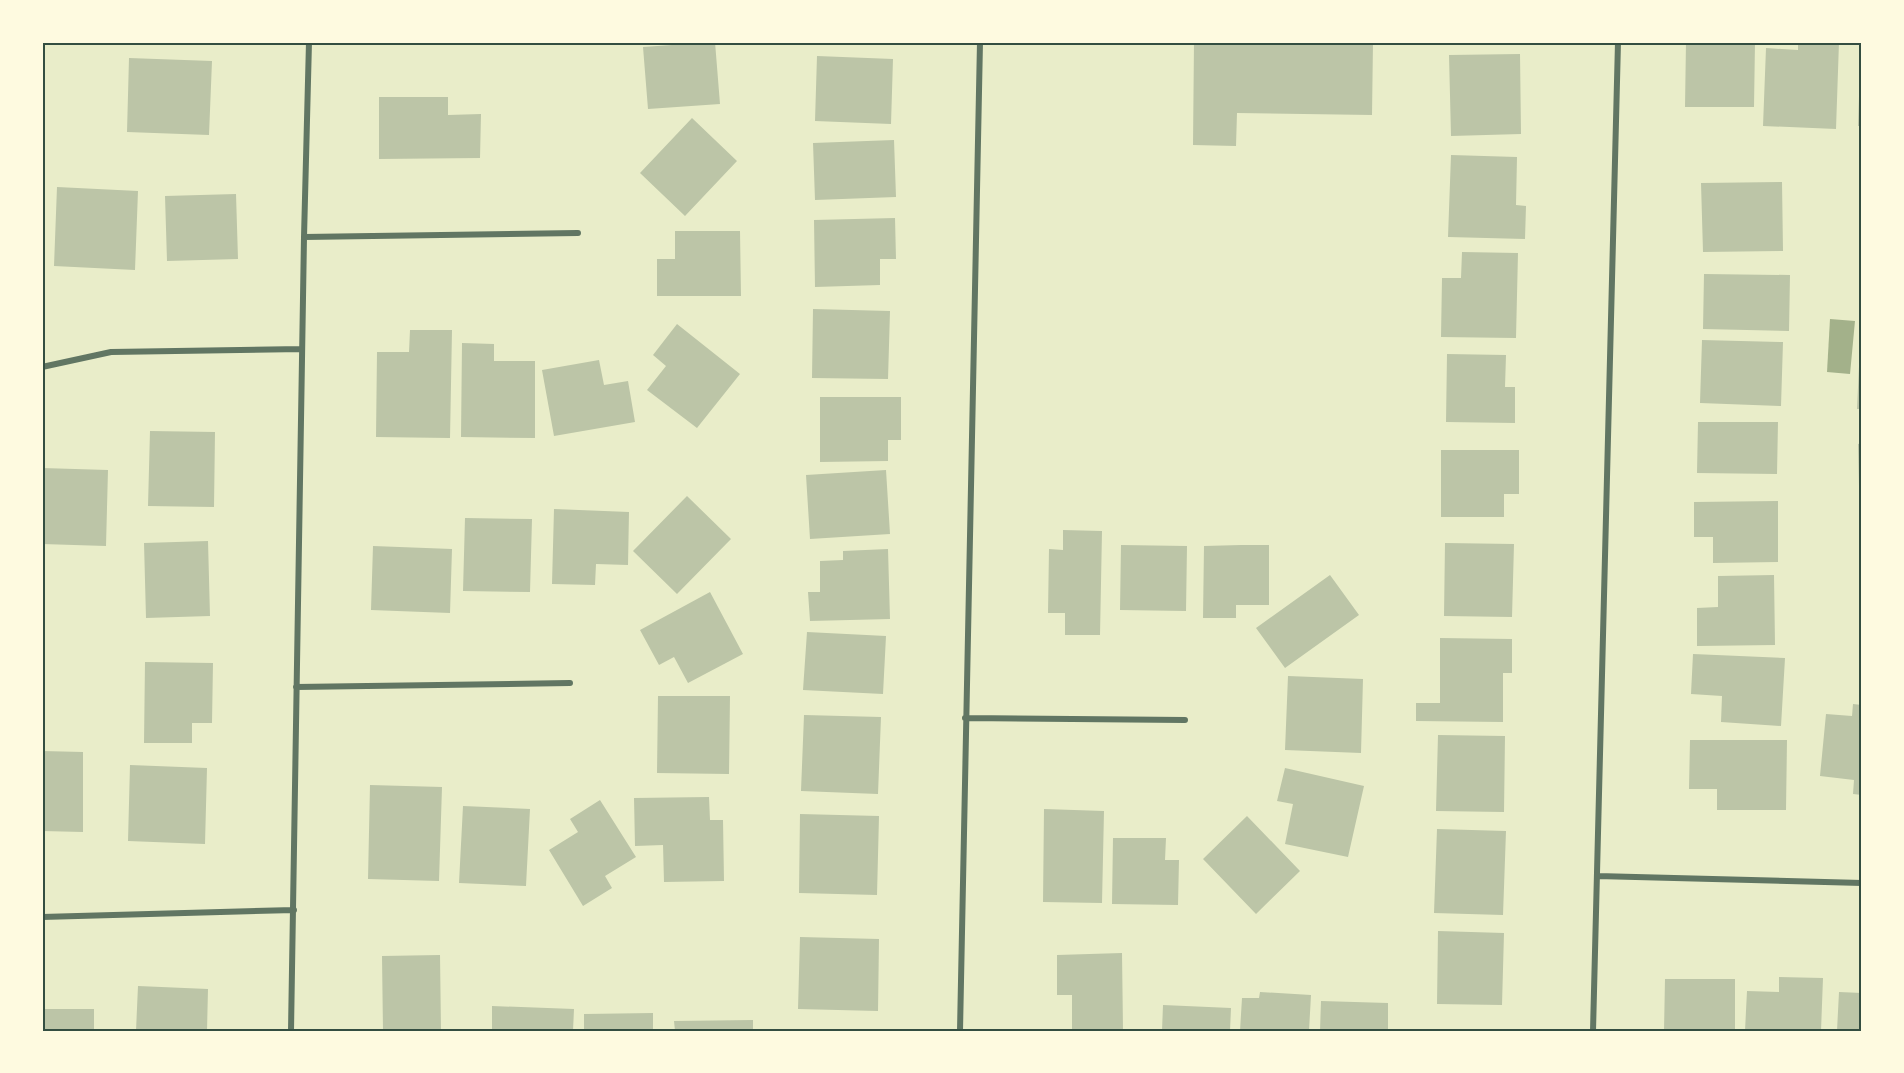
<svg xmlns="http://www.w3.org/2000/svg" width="1904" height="1073" font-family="Manrope,sans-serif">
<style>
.water{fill:#a3b18a}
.building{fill:#bcc5a7}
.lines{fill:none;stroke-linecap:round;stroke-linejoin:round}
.minor{stroke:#617663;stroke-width:6}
.neatline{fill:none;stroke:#344e41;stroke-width:2}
</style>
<rect width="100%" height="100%" fill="#e9edc9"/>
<path class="water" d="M1830 319 1855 321 1850 374 1827 372Z"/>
<path class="building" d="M715 42 720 104 648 109 643 47Z
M1194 42H1373L1372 115 1237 113 1236 146 1193 145Z
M1686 42H1755L1754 107H1685Z
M1798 42H1839L1836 129 1763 126 1766 48 1798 50Z
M1520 54 1521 134 1451 136 1449 55Z
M817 56 893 59 891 124 815 121Z
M129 58 212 61 209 135 127 132Z
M1860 67H1862V126H1858Z
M379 97H448V115L481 114 480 158 379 159Z
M692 118 737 161 685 216 640 173Z
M894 140 896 197 815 200 813 143Z
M1451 155 1517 157 1516 205 1526 206 1525 239 1448 237Z
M1782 182 1783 251 1703 252 1701 183Z
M57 187 138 191 135 270 54 266Z
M236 194 238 259 167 261 165 196Z
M895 218 896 259H880V285L815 287 814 220Z
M675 231H740L741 296H657V259H675Z
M1462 252 1518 253 1516 338 1441 337 1442 278H1461Z
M1704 274 1790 275 1789 331 1703 329Z
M813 309 890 311 888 379 812 378Z
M677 324 740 374 697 428 647 390 666 366 653 355Z
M410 330H452L450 438 376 437 377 352H409Z
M1702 340 1783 342 1781 406 1700 403Z
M462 343 494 344V361H535V438L461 437Z
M1860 345H1862V409H1857Z
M1447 354 1506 355 1505 387H1515V423L1446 422Z
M599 360 604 385 628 381 635 422 554 436 542 370Z
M820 397H901V440H888V461L820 462Z
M1698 422H1778L1777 474 1697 473Z
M150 431 215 432 214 507 148 506Z
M1862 443V486H1859L1858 444Z
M1441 450H1519V494H1504V517H1441Z
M42 468 108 470 106 546 42 544Z
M886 470 890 534 810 539 806 475Z
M687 496 731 539 677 594 633 551Z
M1778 501V562L1713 563V537H1694V502Z
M554 509 629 512 628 565 596 564 595 585 552 584Z
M465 518 532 519 530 592 463 591Z
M1063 530 1102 531 1100 635H1065V613H1048L1049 549 1063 550Z
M208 541 210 616 146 618 144 543Z
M1445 543 1514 544 1512 617 1444 616Z
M1121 545 1187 546 1186 611 1120 610Z
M1241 545H1269V605H1236V618H1203L1204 546Z
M373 546 452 549 450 613 371 610Z
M888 549 890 619 810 621 808 592H820V561L843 560V551Z
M1330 575 1359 615 1285 668 1256 628Z
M1774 575 1775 645 1697 646V608L1718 607V576Z
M710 592 743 654 688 683 674 657 659 665 640 630Z
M807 632 886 636 883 694 803 690Z
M1440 638 1512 639V673H1503V722L1416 721V703H1440Z
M1693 654 1785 658 1781 726 1721 722 1722 696 1691 694Z
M145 662 213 663 212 723H192V743H144Z
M1288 676 1363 679 1361 753 1285 750Z
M658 696H730L729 774 657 773Z
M1853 704 1862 705V795L1853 794 1854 780 1820 776 1826 714 1852 716Z
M804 715 881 717 878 794 801 791Z
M1438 735 1505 736 1504 812 1436 811Z
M1690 740H1787L1786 810H1717V789H1689Z
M42 751 83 752V832L42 831Z
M130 765 207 768 205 844 128 841Z
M1285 768 1364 786 1348 857 1285 844 1293 804 1277 801Z
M370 785 442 787 439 881 368 879Z
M709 797 710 820H723L724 881 664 882 663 845 635 846 634 798Z
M600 800 636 857 605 876 612 888 583 906 549 850 578 832 570 819Z
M463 806 530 809 526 886 459 883Z
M1044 809 1104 811 1102 903 1043 902Z
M800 814 879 816 877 895 799 893Z
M1247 816 1300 871 1256 914 1203 859Z
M1437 829 1506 831 1503 915 1434 913Z
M1113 838H1166L1165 860H1179L1178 905 1112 904Z
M1438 931 1504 933 1502 1005 1437 1004Z
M800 937 879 939 878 1011 798 1009Z
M1122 953 1123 1030H1072V995H1057V955Z
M440 955 441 1031H383L382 956Z
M1779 977 1823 978 1821 1031H1745L1747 991 1779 992Z
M1665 979H1735V1031H1664Z
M138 986 208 989 207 1031H136Z
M1260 992 1311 995 1309 1031H1240L1242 998H1259Z
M1839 992 1862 993V1031H1837Z
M1321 1001 1388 1003V1031H1320Z
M1163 1005 1231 1008 1230 1031H1162Z
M492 1006 574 1009 573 1031H492Z
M42 1009H94V1031H42Z
M653 1013V1031H584V1014Z
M753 1020V1031H675L674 1021Z"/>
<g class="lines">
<path class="minor" d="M304 237 578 233
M42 367 111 352 302 349
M296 687 570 683
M965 718 1185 720
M1597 876 1862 883
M42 917 294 910
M291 1031 304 237 309 42
M960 1031 980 42
M1593 1031 1618 42"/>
</g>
<rect width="1904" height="1073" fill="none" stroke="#fefae0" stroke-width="87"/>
<rect x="44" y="44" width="1816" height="986" class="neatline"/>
</svg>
